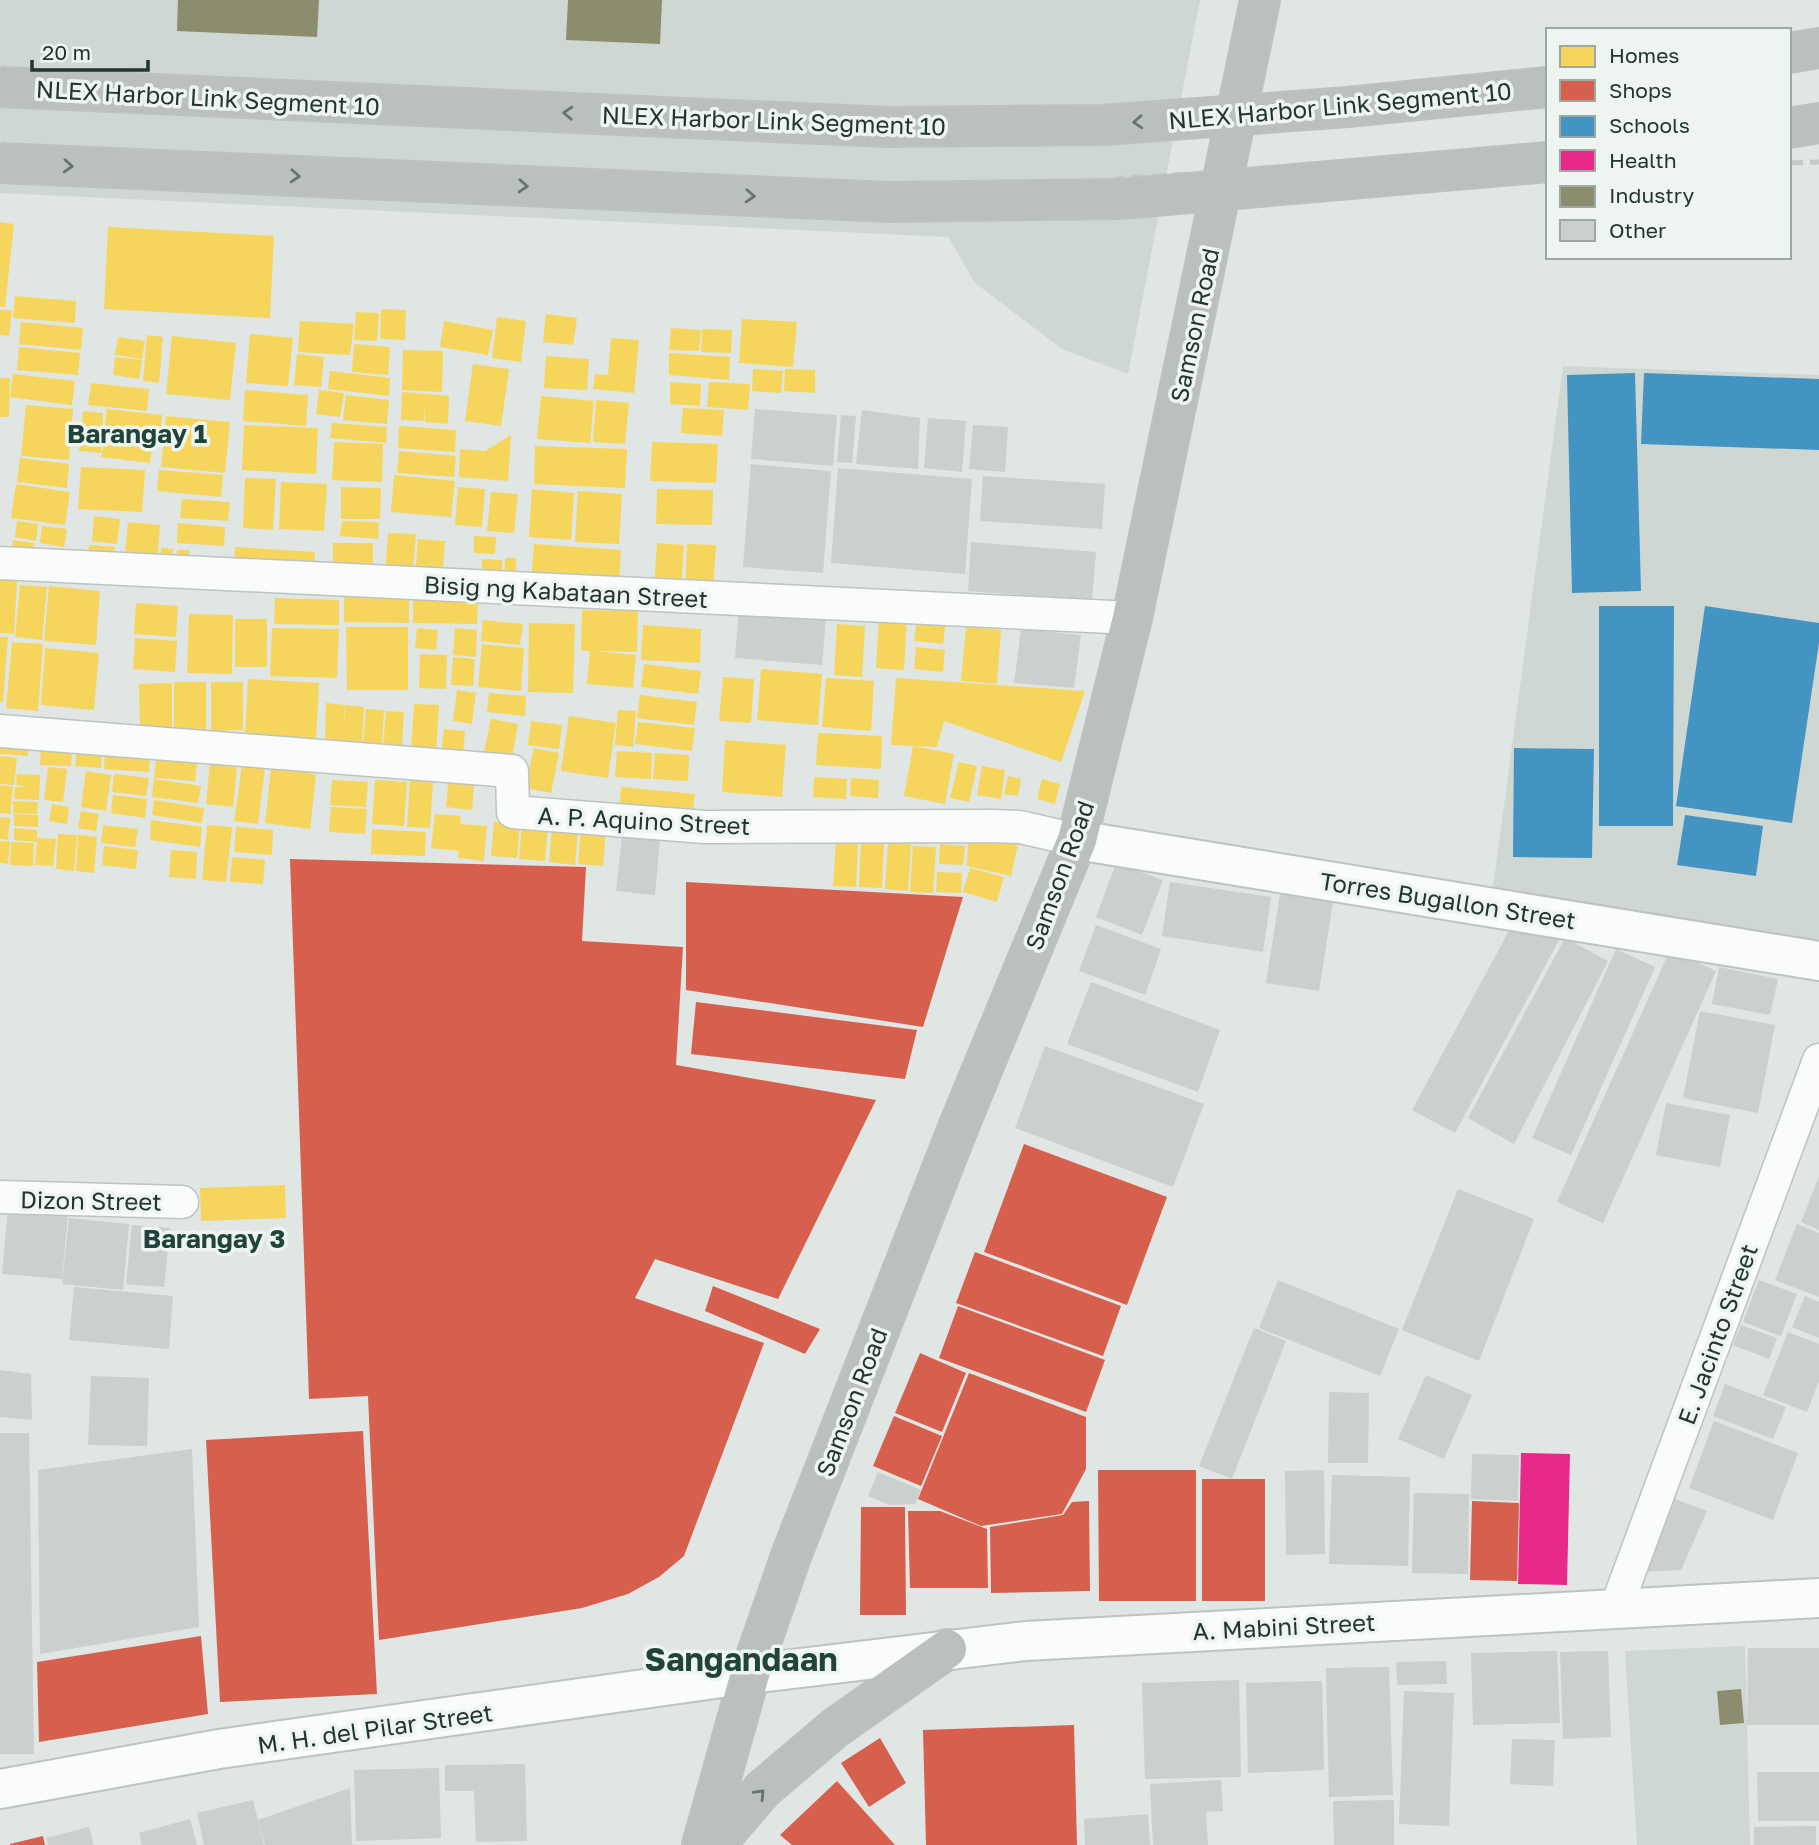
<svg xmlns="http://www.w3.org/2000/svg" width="1819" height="1845" font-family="'Golos Text',sans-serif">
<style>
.built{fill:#cfd7d3}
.homes{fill:#f6d55c}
.shops{fill:#d6604d}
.schools{fill:#4393c3}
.health{fill:#e7298a}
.industry{fill:#8c8c6e}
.building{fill:#cbcfcd}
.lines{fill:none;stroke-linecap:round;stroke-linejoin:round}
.street-casing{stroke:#bdc3c0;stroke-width:35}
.secondary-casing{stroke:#bdc3c0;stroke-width:42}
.highway-casing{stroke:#bbc2c0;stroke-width:42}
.street{stroke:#fafbfb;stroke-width:32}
.secondary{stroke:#fafbfb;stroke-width:38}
.highway{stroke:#bac0be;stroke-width:38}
.rail{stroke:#c6c8c8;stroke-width:5;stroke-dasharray:14 7;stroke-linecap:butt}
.highway-bridge-casing{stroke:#bbc2c0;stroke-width:42;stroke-linecap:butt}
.highway-bridge{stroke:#bac0be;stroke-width:38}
.oneway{stroke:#667470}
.labels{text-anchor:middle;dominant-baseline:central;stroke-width:7;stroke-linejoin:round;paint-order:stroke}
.street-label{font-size:24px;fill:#223530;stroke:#eef5f1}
.neighbourhood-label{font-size:26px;font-weight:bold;fill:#20443b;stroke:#eef5f1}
.district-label{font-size:32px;font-weight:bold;fill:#20443b;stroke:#eef5f1}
</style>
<rect width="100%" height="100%" fill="#e0e6e3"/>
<path class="built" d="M0 0H1200L1128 374 1062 349 975 283 948 237 0 193Z
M1563 366 1819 375V943L1493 888Z
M1745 1646 1750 1845H1637L1625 1651Z"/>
<path class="homes" d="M0 222 14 224 5 307H0Z
M108 227 274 236 270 318 104 309Z
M15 296 76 301 75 323 13 318Z
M381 309 406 310 405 340 380 339Z
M0 310H12L9 336 0 335Z
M356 312 379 313 377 341 354 340Z
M546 314 577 318 573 345 543 342Z
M497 317 526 321 521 362 492 358Z
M742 319 797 322 793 367 739 363Z
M300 321 354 324 350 355 298 352Z
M444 321 493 330 488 355 440 347Z
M21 322 83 328 81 350 19 344Z
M671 328 701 330 699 351 669 350Z
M702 329 732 330 731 353 701 352Z
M250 334 293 338 288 386 246 383Z
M147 335 163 337 159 383 143 381Z
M172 336 236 343 230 400 166 394Z
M118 337 145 341 142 359 115 355Z
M611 338 639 340 634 393 593 389 595 374 608 375Z
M354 344 390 347 388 375 352 372Z
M19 347 80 353 78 375 17 370Z
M403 350 443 351 442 392 402 390Z
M669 353 730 357 729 380 669 375Z
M297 354 324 357 321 387 294 385Z
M546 356 589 359 587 390 544 388Z
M115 357 142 360 139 379 113 375Z
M473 364 509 369 501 426 465 421Z
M753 369 783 371 781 393 752 391Z
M785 369 815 370V393L784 391Z
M330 371 390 378 389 396 328 389Z
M13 374 75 381 72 405 10 397Z
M0 378H10L9 417H0Z
M670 382 701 384 700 406 670 404Z
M709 382 750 384 748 410 707 407Z
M91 383 149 389 147 411 88 405Z
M245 390 308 395 306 426 243 421Z
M319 390 344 393 340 417 316 414Z
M402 392 449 396 448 424 425 422V406L424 421 401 420Z
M346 395 389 400 387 424 343 420Z
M541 396 594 401 590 443 537 439Z
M596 400 629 403 625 444 593 442Z
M26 405 73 409 69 460 21 456Z
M683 408 724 410 722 436 681 433Z
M107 409 162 415 160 441 123 437 125 420 122 437 104 434Z
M83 411 103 413 101 453 79 451Z
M166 416 230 422 225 473 161 467Z
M332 423 387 427 386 443 330 438Z
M244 425 318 428 316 474 242 470Z
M399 426 456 430 455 452 398 448Z
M511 435 508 481 459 477 460 449 485 451Z
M105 436 153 442 150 463 101 457Z
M334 442 383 444 382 482 332 480Z
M652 442 718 444 716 483 650 481Z
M535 446 627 449 625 488 534 484Z
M399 451 456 456 454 477 397 473Z
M20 458 69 464 67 488 17 482Z
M81 467 145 470 142 512 78 509Z
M159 470 223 475 221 497 157 491Z
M394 475 455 481 451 517 391 512Z
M245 478 276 479 273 530 243 528Z
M281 482 327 484 324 531 279 529Z
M16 484 70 492 65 525 11 518Z
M341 487 381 488 380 519H341Z
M458 487 485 489 482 527 455 525Z
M532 489 574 493 571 540 529 537Z
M657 489 713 490 712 525 656 524Z
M578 491 622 494 619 544 575 542Z
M491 492 518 494 514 533 487 531Z
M182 499 230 502 228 521 180 518Z
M94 516 120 519 117 544 92 541Z
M17 521 38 524 36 541 15 537Z
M342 521 379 522 378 539 340 536Z
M128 522 160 525 156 578 123 575Z
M178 523 225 527 224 546 177 543Z
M42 526 67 529 64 547 40 543Z
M388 533 416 534 412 579 385 577Z
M474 536 496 537 495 554 474 553Z
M418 539 445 541 442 580 415 577Z
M13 540 34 543 32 560 11 556Z
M333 543H373V574H333Z
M657 543 684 545 681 590 654 588Z
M534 544 621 550 618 601 530 596Z
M687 544 716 545 713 592 685 590Z
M89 545 115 547 113 566 87 563Z
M235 547 315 552 313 588 234 585Z
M161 548 173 549 172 579 159 578Z
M177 550H189L188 580H175Z
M505 558H516L515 592H504Z
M482 559 502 560V593H482Z
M0 579 17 580 14 634 0 633Z
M20 585 47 587 42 640 15 637Z
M49 586 100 591 96 645 44 641Z
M344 596 409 597V623L344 622Z
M413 597 478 599 477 624 413 623Z
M275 598 339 600V625L274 624Z
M136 603 178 606 176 637 134 634Z
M582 610 638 611 637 652 595 651 636 655 633 688 587 684 590 651H581Z
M189 614 233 615 232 674 187 673Z
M879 618 907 619 904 670 876 668Z
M235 619H267V667H235Z
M917 619 946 622 943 644 914 641Z
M483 620 523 624 520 645 481 641Z
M529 623 575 624 573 693 528 692Z
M837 624 865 626 862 677 834 675Z
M643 625 701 629 700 663 641 660Z
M346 627H408V690H347Z
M966 627 1001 630 997 684 961 681Z
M272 628 339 629 337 678 270 676Z
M417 628 438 630 436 650 415 648Z
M455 628 477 630 476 657 453 655Z
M0 637H8L3 702H0Z
M135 638 177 641 175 672 133 669Z
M12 642 43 644 38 711 6 708Z
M482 644 524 648 521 691 478 687Z
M916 647 945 650 943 672 914 669Z
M45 648 99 653 94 710 41 705Z
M420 654 447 655 446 689 419 688Z
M453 657 475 659 473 686 451 685Z
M644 664 701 671 698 694 641 687Z
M761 669 822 674 818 725 757 720Z
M723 677 754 679 751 723 719 721Z
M826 678 874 681 871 731 822 727Z
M896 678 996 685 1085 691 1061 762 944 721 937 747 891 745Z
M248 679 319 683 316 742 245 738Z
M174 682H206V730H174Z
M211 682H243V730L211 731Z
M172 683V732H140L139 684Z
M457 690 476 693 472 724 453 721Z
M489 693 526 696 525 716 487 712Z
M640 695 697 702 694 725 637 718Z
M326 703 345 705 344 725 346 705 364 707 362 742 325 739Z
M414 704 439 705 436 753 411 752Z
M366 709 384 710 382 745 363 744Z
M618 710 636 711 633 747 615 745Z
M386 711 404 712 402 747 383 746Z
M569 716 616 723 608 778 561 771Z
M491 719 518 724 512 758 484 752Z
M531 721 562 725 559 749 528 745Z
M638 722 695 728 692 751 635 744Z
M444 729 465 731 463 755 441 753Z
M818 733 882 736 881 769 816 765Z
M0 739 29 741 28 756 0 754Z
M725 740 786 745 782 797 722 792Z
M913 746 954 754 945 804 904 796Z
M77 747 102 749 101 768 75 766Z
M534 748 559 753 551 793 525 788Z
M41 749 72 751 71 766 40 765Z
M105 751 150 754 149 772 104 769Z
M617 751 652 753 651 779 615 777Z
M655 753 689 755 688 781 653 779Z
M0 756 17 758 14 785 0 784Z
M156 759 197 763 195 781 154 778Z
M959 762 977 766 969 802 950 798Z
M210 763 237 767 233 807 206 804Z
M242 765 265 768 258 824 234 821Z
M982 766 1005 770 1001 799 977 795Z
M48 767 67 769 63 802 44 800Z
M271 768 316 774 310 829 265 823Z
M86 771 111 775 106 811 81 807Z
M449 773 475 775 472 810 446 807Z
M17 774 40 775 39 800 14 799 15 787H28L16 785Z
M114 774 149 778 146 796 112 792Z
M1008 776 1021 779 1018 796 1004 794Z
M814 777 847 779 846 799 813 797Z
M851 778 879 780 878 798 850 796Z
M154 779 201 786 198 803 152 797Z
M1042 779 1060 784 1055 804 1037 799Z
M332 780 368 782 366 807 330 805Z
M375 780 407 782 404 826 372 824Z
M410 780 433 782 430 828 407 827Z
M0 785 13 787 10 814 0 813Z
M621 787 695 794 692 819 619 813Z
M113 795 147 799 145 818 111 813Z
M154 800 204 808 202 823 152 815Z
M13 801 38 802 37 814 13 813Z
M52 804 69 807 67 824 49 821Z
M331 807 367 809 365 834 329 832Z
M81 811 99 814 96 831 78 828Z
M14 814 38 815V827L14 826Z
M435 814 461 816 460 824 487 826 484 861 458 858 459 851 431 848Z
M0 817 10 818 8 840 0 839Z
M151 820 202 827 200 847 150 840Z
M494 822 520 823 517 858 491 856Z
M522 824 548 827 545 861 519 859Z
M103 825 138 829 135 847 101 843Z
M207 825 232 827 226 882 202 880Z
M236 827 273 830 272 855 234 852Z
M14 828 37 830V838L56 839 53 866 35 865 37 842 14 840Z
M552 828 578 830 575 865 549 862Z
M372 829 426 832 425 856 371 854Z
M581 829 606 831 603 866 578 864Z
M58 834 77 835 74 871 56 869Z
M78 835 97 837 94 873 76 871Z
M836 840 858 841 856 887 833 886Z
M0 841 10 842 8 864 0 863Z
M861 841 884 842 882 888 859 887Z
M11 842 34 843 33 866 10 865Z
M888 843 911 844 908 891 885 889Z
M968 843 1018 844 1011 876 967 866Z
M940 844 965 846 963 865 939 864Z
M104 846 138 850 136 869 102 865Z
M913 846 936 847 933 893 910 892Z
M171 850 197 852 196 879 169 877Z
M232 857 265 860 263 884 230 882Z
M970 868 1004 877 997 902 963 892Z
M937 872 962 873 961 893 936 892Z
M285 1185 286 1218 201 1221 200 1188Z"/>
<path class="shops" d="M290 859 586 867 582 941 683 947 676 1065 876 1100 778 1299 655 1259 635 1298 764 1343 684 1556 659 1577 628 1594 582 1608 379 1640 368 1396 309 1399Z
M686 882 963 897 923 1027 686 990Z
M696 1002 917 1030 905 1079 691 1054Z
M1024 1144 1167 1197 1127 1305 984 1252Z
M975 1252 1121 1306 1103 1356 956 1303Z
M713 1286 820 1329 805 1354 705 1311Z
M958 1306 1105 1360 1086 1412 939 1358Z
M920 1353 966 1373 942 1432 895 1413Z
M969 1373 1086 1417V1469L1062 1514 981 1526 918 1499Z
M894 1416 942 1436 921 1486 873 1466Z
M363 1431 377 1694 220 1702 206 1440Z
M1098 1470H1196V1601H1099Z
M1202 1479H1265V1601H1202Z
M1089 1501 1090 1591 991 1593 990 1527 1063 1515 1072 1502Z
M1472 1501 1519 1503 1517 1581 1470 1580Z
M861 1507H905L906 1615H860Z
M908 1511H940L987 1529 988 1588H910Z
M201 1636 208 1714 39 1742 37 1662Z
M1074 1725 1077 1845H926L923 1730Z
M880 1738 906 1783 869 1807 841 1763Z
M837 1781 895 1845H792L780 1835Z
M43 1836 45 1845H10V1844Z"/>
<path class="schools" d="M1635 373 1641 591 1572 593 1567 375Z
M1644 373 1819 379V450L1641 444Z
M1599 606H1674L1673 826H1599Z
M1705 606 1819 623V643L1792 823 1676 806Z
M1514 748 1594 749 1592 858 1513 857Z
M1685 815 1763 826 1756 876 1677 865Z"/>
<path class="health" d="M1521 1453 1570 1454 1567 1585 1518 1584Z"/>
<path class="industry" d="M178 0H319L317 37 177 31Z
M568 0H662L660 44 566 40Z
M1741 1689 1744 1723 1720 1725 1717 1691Z"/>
<path class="building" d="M755 409 837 415 833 466 751 459Z
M862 410 920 418 918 469 856 464Z
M841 415 856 416 852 463 837 462Z
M928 418 966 421 962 472 924 468Z
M973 425 1008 427 1005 472 969 469Z
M751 464 831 471 823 573 743 567Z
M838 468 972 479 965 574 831 563Z
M983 476 1105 484 1102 529 980 521Z
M971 542 1096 552 1092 600 968 591Z
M739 610 826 618 822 665 735 658Z
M1021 629 1081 635 1074 688 1014 683Z
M622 836 660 839 655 895 616 891Z
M1116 863 1163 880 1142 935 1096 917Z
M1170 882 1271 897 1263 952 1162 936Z
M1280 894 1333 902 1319 991 1266 983Z
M1517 916 1559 940 1455 1133 1412 1110Z
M1096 925 1161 949 1145 995 1079 971Z
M1565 938 1608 961 1514 1144 1468 1118Z
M1616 949 1655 967 1571 1155 1532 1138Z
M1670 950 1716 971 1603 1223 1557 1202Z
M1719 967 1778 979 1770 1015 1712 1004Z
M1091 982 1220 1030 1198 1092 1067 1044Z
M1700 1011 1775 1025 1758 1113 1683 1098Z
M1045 1046 1204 1104 1173 1187 1015 1128Z
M1666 1103 1730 1115 1720 1167 1656 1155Z
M1819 1176V1230L1801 1222Z
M1458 1189 1534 1219 1479 1361 1402 1330Z
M8 1208 68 1213 62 1279 2 1274Z
M69 1218 129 1224 123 1290 62 1284Z
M1797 1224 1819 1233V1297L1775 1280Z
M132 1225 170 1228 164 1287 126 1284Z
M1278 1280 1399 1329 1380 1376 1259 1328Z
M1759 1280 1797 1294 1781 1336 1743 1322Z
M74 1287 173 1296 169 1349 69 1340Z
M1805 1296 1819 1302V1338L1792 1327Z
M1741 1325 1777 1338 1769 1359 1733 1345Z
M1254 1328 1286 1341 1232 1479 1199 1466Z
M1788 1332 1819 1344V1381L1807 1412 1763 1395Z
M0 1370 31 1374 32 1420 0 1417Z
M1426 1375 1472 1395 1444 1459 1398 1439Z
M91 1376 149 1378 147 1446 88 1445Z
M1725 1384 1786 1407 1773 1439 1713 1416Z
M1329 1392 1369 1393 1368 1463H1328Z
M1714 1421 1798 1453 1773 1520 1689 1488Z
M0 1433H29L34 1754H0Z
M192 1449 199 1627 40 1654 38 1470Z
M1472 1454 1519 1455 1518 1501 1471 1499Z
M1324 1470 1325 1554 1286 1555 1285 1471Z
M878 1472 921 1490 915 1504 889 1505 868 1496Z
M1332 1475 1410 1477 1408 1566 1329 1564Z
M1414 1493 1469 1494 1468 1574 1412 1573Z
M1664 1495 1707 1511 1681 1570 1636 1572Z
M1748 1648H1819V1725H1747Z
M1557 1651 1560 1723 1473 1725 1471 1653Z
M1608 1651 1611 1737 1563 1739 1560 1652Z
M1446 1661 1447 1684 1397 1685 1396 1662Z
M1389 1667 1393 1795 1329 1797 1326 1668Z
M1239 1680 1241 1777 1145 1779 1142 1683Z
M1322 1681 1324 1770 1248 1773 1246 1683Z
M1404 1691 1454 1693 1449 1826 1399 1824Z
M1512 1739 1555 1740 1553 1786 1510 1784Z
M525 1764 527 1841 476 1842 474 1791H445V1765Z
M439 1768 441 1838 356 1841 354 1770Z
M1757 1772H1819V1821H1758Z
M1221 1780 1223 1811 1206 1812 1208 1845H1153L1150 1784Z
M350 1788 352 1845H265L258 1820Z
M253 1800 264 1845H204L197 1813Z
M1394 1800V1845H1334L1333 1801Z
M1148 1814 1150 1845H1085L1084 1819Z
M190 1819 197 1845H142L139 1833Z
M1816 1826V1845H1754V1827Z
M89 1827 94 1845H48L46 1838Z"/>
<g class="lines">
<g class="street-casing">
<path id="street" d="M0 563 1132 618
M0 731 512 771 513 812 705 827 993 826 1020 827 1077 840
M0 1197 182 1202
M1616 1608 1819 1060"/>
</g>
<g class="secondary-casing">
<path id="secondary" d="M1077 840 1819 961
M0 1789 219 1749 750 1674 1026 1641 1819 1598"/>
</g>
<g class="highway-casing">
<path id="highway" d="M1789 53 1819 48
M1789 128 1819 123
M702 1845 750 1674 791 1556 958 1128 1077 840 1132 618 1260 0
M715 1845 763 1789 835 1728 947 1649"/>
</g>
<use href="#street" class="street"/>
<use href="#secondary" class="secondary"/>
<use href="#highway" class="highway"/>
<path class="rail" d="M1789 163 1819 162
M0 174 388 194 883 208 1005 198 1124 178 1225 172H1548"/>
<g class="highway-bridge-casing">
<path id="highway-bridge" d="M0 87 887 127 1103 125 1348 107 1548 87
M0 163 889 202 1120 199 1548 162"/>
</g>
<use href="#highway-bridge" class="highway-bridge"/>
</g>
<defs><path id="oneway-chevron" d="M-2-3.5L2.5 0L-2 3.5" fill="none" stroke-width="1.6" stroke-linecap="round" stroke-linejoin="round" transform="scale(1.75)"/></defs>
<g class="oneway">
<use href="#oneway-chevron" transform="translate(568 113) rotate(-177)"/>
<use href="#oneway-chevron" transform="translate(1138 122) rotate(176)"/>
<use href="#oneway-chevron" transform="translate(68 166) rotate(3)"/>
<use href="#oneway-chevron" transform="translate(295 176) rotate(3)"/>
<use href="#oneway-chevron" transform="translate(523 186) rotate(3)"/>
<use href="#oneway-chevron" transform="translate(750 196) rotate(3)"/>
<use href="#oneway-chevron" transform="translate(760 1794) rotate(-47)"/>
</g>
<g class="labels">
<g class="street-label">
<text transform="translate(208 97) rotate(3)">NLEX Harbor Link Segment 10</text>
<text transform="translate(1340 105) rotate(-5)">NLEX Harbor Link Segment 10</text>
<text transform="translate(774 120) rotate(2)">NLEX Harbor Link Segment 10</text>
<text transform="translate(1194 325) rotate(-78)">Samson Road</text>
<text transform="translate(566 591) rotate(3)">Bisig ng Kabataan Street</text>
<text transform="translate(644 820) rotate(3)">A. P. Aquino Street</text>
<text transform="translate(1059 875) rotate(-70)">Samson Road</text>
<text transform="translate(1448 900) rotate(9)">Torres Bugallon Street</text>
<text transform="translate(91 1200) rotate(1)">Dizon Street</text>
<text transform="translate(1717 1334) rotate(-70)">E. Jacinto Street</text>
<text transform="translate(851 1402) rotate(-69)">Samson Road</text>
<text transform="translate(1284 1626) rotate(-3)">A. Mabini Street</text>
<text transform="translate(375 1728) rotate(-8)">M. H. del Pilar Street</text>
</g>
<g class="neighbourhood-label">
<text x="137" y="433">Barangay 1</text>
<text x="214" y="1238">Barangay 3</text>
</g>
<g class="district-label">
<text x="741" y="1659">Sangandaan</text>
</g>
</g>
<rect x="1546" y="28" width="245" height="231" fill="#eef5f1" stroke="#9ca8a4" stroke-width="2"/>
<rect x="1560" y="46" width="35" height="21" fill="#f6d55c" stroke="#9ca8a4" stroke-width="2"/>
<text x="1609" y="63" font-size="21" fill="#223530">Homes</text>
<rect x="1560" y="80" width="35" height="21" fill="#d6604d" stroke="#9ca8a4" stroke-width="2"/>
<text x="1609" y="98" font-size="21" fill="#223530">Shops</text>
<rect x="1560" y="116" width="35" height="21" fill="#4393c3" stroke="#9ca8a4" stroke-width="2"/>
<text x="1609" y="133" font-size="21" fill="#223530">Schools</text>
<rect x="1560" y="150" width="35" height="21" fill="#e7298a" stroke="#9ca8a4" stroke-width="2"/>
<text x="1609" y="168" font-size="21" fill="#223530">Health</text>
<rect x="1560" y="186" width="35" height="21" fill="#8c8c6e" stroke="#9ca8a4" stroke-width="2"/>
<text x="1609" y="203" font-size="21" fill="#223530">Industry</text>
<rect x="1560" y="220" width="35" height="21" fill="#cbcfcd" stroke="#9ca8a4" stroke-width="2"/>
<text x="1609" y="238" font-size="21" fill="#223530">Other</text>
<path d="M32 60v10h116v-10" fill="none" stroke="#223530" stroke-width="3.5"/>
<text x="42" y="60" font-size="21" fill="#223530" stroke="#eef5f1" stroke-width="5" paint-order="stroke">20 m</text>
</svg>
